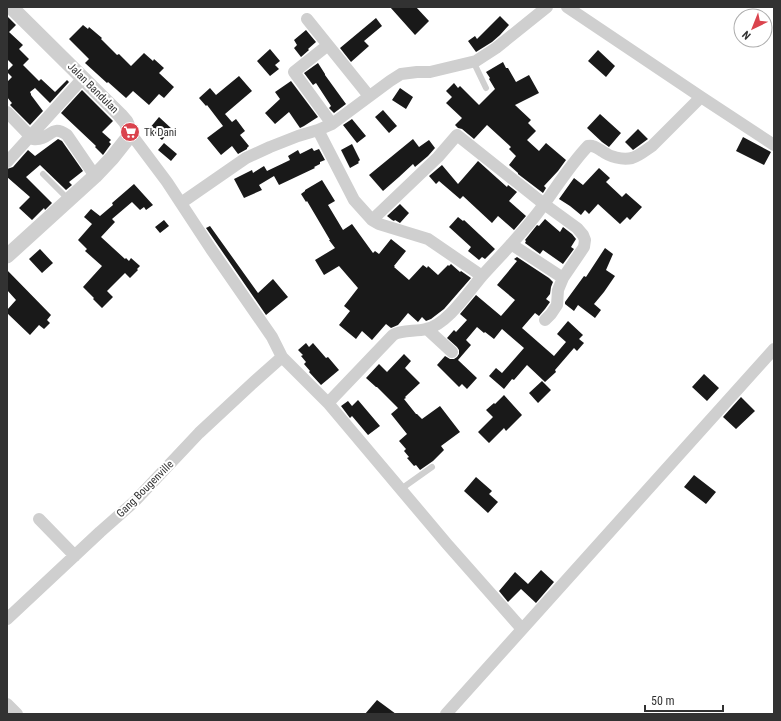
<svg xmlns="http://www.w3.org/2000/svg" width="781" height="721" font-family="'Roboto Condensed',sans-serif">
<style>
.building{fill:#191919}
.lines{fill:none;stroke-linecap:round;stroke-linejoin:round}
.service{stroke:#cfcfcf;stroke-width:6}
.minor{stroke:#cfcfcf;stroke-width:12}
.tertiary{stroke:#cfcfcf;stroke-width:15}
.labels{text-anchor:middle;dominant-baseline:central;stroke-width:4;stroke-linejoin:round;paint-order:stroke}
.street-label{font-size:11px;fill:#323232;stroke:#fff}
.poi-label{font-size:11px;fill:#323232;stroke:#fff;text-anchor:start}
</style>
<rect width="100%" height="100%" fill="#fff"/>
<path class="building" d="M390 7H416L429 21 415 35Z
M7 16 16 25 9 32 23 45 19 49 29 59 23 65 39 81 41 79 55 92 67 80 69 82 50 103 35 88 30 92 31 94V95L43 111 30 125 10 105 12 103 11 102 7 97V82L12 77 7 72V71L13 65 7 59Z
M500 16 509 25 500 35 492 42 476 52 468 41 475 36 477 39Z
M376 18 382 26 364 41 369 46 351 62 340 48Z
M83 25 88 29 89 27 102 38 101 39 117 55 119 54 131 66 144 53 153 61 154 59 164 68 159 73 174 87 164 98 159 94 149 105 133 91 126 98 108 82 107 83 85 63 89 59 69 39Z
M306 30 316 42 308 49 309 50 301 57 294 48 297 45 294 40Z
M270 49 280 61 275 65 279 69 270 76 257 61Z
M598 50 615 66 606 77 588 61Z
M503 62 506 68H508L516 82 529 75 539 93 515 105 531 120 528 123 536 131 527 140 539 151 546 143 566 160 558 171 544 186 546 188 543 193 518 174V173L509 165 516 156 509 149 511 147 487 125 474 139 462 129 458 128 455 125 462 118 446 103 452 97 446 91 454 83 458 88 460 86 479 105 495 89 489 79 490 78 486 72Z
M318 63 325 74V75L346 104 334 113 329 108 331 106 316 83 313 85 304 73Z
M239 76 252 91 225 114 232 122 236 119 245 131 240 135 249 146 247 148V149L238 154 232 146 221 155 207 138 223 126 207 105 206 106 199 98 210 88 216 95Z
M291 81 318 117 304 126 300 128 289 112 275 124 265 113 280 99 275 92Z
M400 88 413 97 406 109 392 100Z
M82 90 113 121 102 132 111 140 109 142 111 144 103 155 95 147 96 146 61 113Z
M383 110 397 126 389 133 375 117Z
M600 114 621 133 609 147 602 142 587 128Z
M159 117 172 129 162 140 149 129Z
M352 119 366 136 357 143 343 125Z
M638 129 648 139 633 150 625 142Z
M743 137 771 152 764 165 736 151Z
M58 139 62 141 83 171 69 182 72 185 66 190 40 165 26 177 52 203 45 210 44 208 32 220 19 208 30 197 7 177V169L13 167 28 150 35 156Z
M413 139 419 147 429 140 435 148 428 156 415 167 413 164 399 177 383 191 369 175Z
M164 143 177 154 171 161 158 150Z
M352 144 360 160 358 162 359 163 350 168 341 150Z
M312 148 314 151 319 149 325 160 320 162V164L314 167 315 168 279 185 274 176 259 185 262 190 244 198 234 179 252 170 253 173 264 166 267 171 290 160 288 156 298 150 300 154Z
M478 161 507 187 508 185 517 192 509 201 526 216 514 230 498 216 492 223 463 196 460 199 439 181 436 184 429 176 442 165 458 184Z
M599 168 610 178 606 182 622 197 626 193 642 207 630 220 627 217 620 224 598 204 589 214 585 210 581 215 570 206 559 199 574 178 583 185Z
M322 180 335 201 328 205 343 230 352 224 373 253 375 251 379 254 391 239 406 251 394 266H395L394 267 409 280 423 265 427 268 428 266 438 275 448 265 449 266 451 264 460 272 461 271 471 278 444 309 431 319 426 321 422 317 418 322 408 313 398 325 391 328 386 324 372 340 362 331 356 339 339 325 350 311 344 306 358 288 339 266 324 275 315 260 335 248 329 240H330L307 201 306 202 301 194 305 191V190Z
M134 184 153 205 146 210 144 207 140 210 132 202 112 219 115 222 101 237 125 259 126 258 129 261 131 258 140 266 137 269 138 270 130 278 125 273 107 291 113 297 102 308 93 299 94 298 83 287 102 266 85 251 87 249 78 240 92 224 84 217 91 209 100 216 113 205 112 203Z
M400 204 409 213 400 223 395 220 394 221 392 220 387 216Z
M458 217 463 221 464 220 495 249 485 259 482 257 479 260 468 251 471 247 449 227Z
M545 219 560 232 563 227 572 234 576 239 571 247 574 249 563 264 543 250 540 254 525 243 526 241 525 240 537 225 539 226Z
M164 220 169 226 160 233 155 227Z
M210 226 258 293 273 279 288 297 266 315 206 228Z
M605 248 613 254 606 270 615 276 604 292 594 304 601 310 595 318 578 305 574 311 565 304V302L584 276 586 277Z
M40 249 53 263 42 273 29 259Z
M517 257 549 278 553 282 551 287 550 294 546 299 550 302 545 309 539 316 535 313 522 328 554 356 566 342 557 334 568 321 583 335 579 339 584 343 577 351 574 348 555 370 556 372 545 382 527 365 514 380 512 379 504 389 489 376 496 368 502 373 524 348 502 329 494 339 485 332 484 333 477 327 466 340 471 345 458 360 477 378 467 389 462 384 459 387 437 365 445 356 450 359H454L457 357 459 354V350L457 347 447 338 454 330 456 332 467 320 460 314 476 295 501 316 515 300 497 285 517 261 514 259Z
M7 270 51 315 47 320 50 323 44 329 39 325 30 335 7 313V310L16 300 7 290Z
M306 343 309 347 313 343 326 358 328 357 339 370 321 385 309 372 310 371 304 364 306 362 301 356 303 355 298 350Z
M404 354 411 361 405 368 420 383 405 397 406 398 404 399 416 414H417L422 419 440 406 460 432 441 446 444 450 433 461 420 470 416 465 414 466 407 458 409 457 404 451 406 449 399 441 407 434 391 414 398 408 377 387H376L366 378 379 364 387 372Z
M704 374 719 388 707 401 692 387Z
M542 381 551 390 538 403 529 393Z
M504 395 522 415 506 431 504 428 489 443 478 432 493 417 486 410 494 403 495 404Z
M741 397 755 411 736 429 723 417Z
M358 400 380 426 368 435 352 416 350 418 341 406 348 401 352 406Z
M694 475 716 492 706 504 684 487Z
M476 477 492 491 489 494 498 502 488 513 464 491Z
M541 570 554 582 536 603 521 589 508 602 499 591 515 572 528 584Z
M377 700 396 714H365Z"/>
<g class="lines">
<path class="service" d="M473 61 486 88
M43 174 69 200
M401 489 432 467"/>
<path class="minor" d="M567 7 701 97 774 145
M307 19 369 96
M328 45 294 72 332 124
M7 112 33 139C51 141 50 123 67 135L95 176
M318 130 332 124 390 81 401 74 417 72H430L476 61 496 48 547 7
M131 134 167 182 211 249 272 337 282 357 328 403 447 544 522 629
M7 162 83 78
M181 203 246 158 270 147 298 136 318 130 354 200 372 220 438 157 457 135 544 204 577 228 583 235 585 240 584 247 563 278
M372 220 379 224 428 239 482 276C500 256 519 237 536 215 553 193 568 167 588 146 593 145 597 148 602 151 610 157 622 160 632 158 639 156 646 150 652 146L701 97
M511 244 563 278 558 290 557 305 551 314 545 320
M427 329 452 352
M328 403 393 335C402 329 415 332 426 329 447 325 469 291 482 276
M39 519 75 556
M7 619 100 532 134 502 199 433 255 381 282 357
M7 704 17 714
M446 714 774 349"/>
<path class="tertiary" d="M7 256 95 176 112 158 131 134 126 122 120 115 11 7"/>
</g>
<defs>
<g id="supermarket-disc" transform="scale(1)"><circle r="9.5" fill="#da434d" stroke="#fff"/><path d="M-6-5.5h2.5l.6 2H6L4.5 2H-2.5L-4.4-4H-6ZM-1.5 3.2a1.3 1.3 0 1 0 .1 0ZM3 3.2a1.3 1.3 0 1 0 .1 0Z" fill="#fff"/></g>
</defs>
<g fill-rule="evenodd">
<use href="#supermarket-disc" x="130" y="132"/>
</g>
<g class="labels">
<g class="street-label">
<text transform="translate(93 88) rotate(45)">Jalan Bandulan</text>
<text transform="translate(145 489) rotate(-45)">Gang Bougenville</text>
</g>
<g class="poi-label">
<text x="144" y="132">Tk Dani</text>
</g>
</g>
<rect width="781" height="721" fill="none" stroke="#323232" stroke-width="16"/>
<g transform="translate(753 28) rotate(223)"><circle r="19" fill="#ffffff" stroke="#adadad"/>
<path d="M0-3L7 15L0 10L-7 15Z" fill="#da434d"/>
<text y="-6" font-size="11" font-weight="bold" text-anchor="middle" fill="#323232">N</text>
</g>
<path d="M645 705v6h78v-6" fill="none" stroke="#323232" stroke-width="2"/>
<text x="651" y="705" font-size="12" fill="#323232" stroke="#ffffff" stroke-width="3" paint-order="stroke">50 m</text>
</svg>
